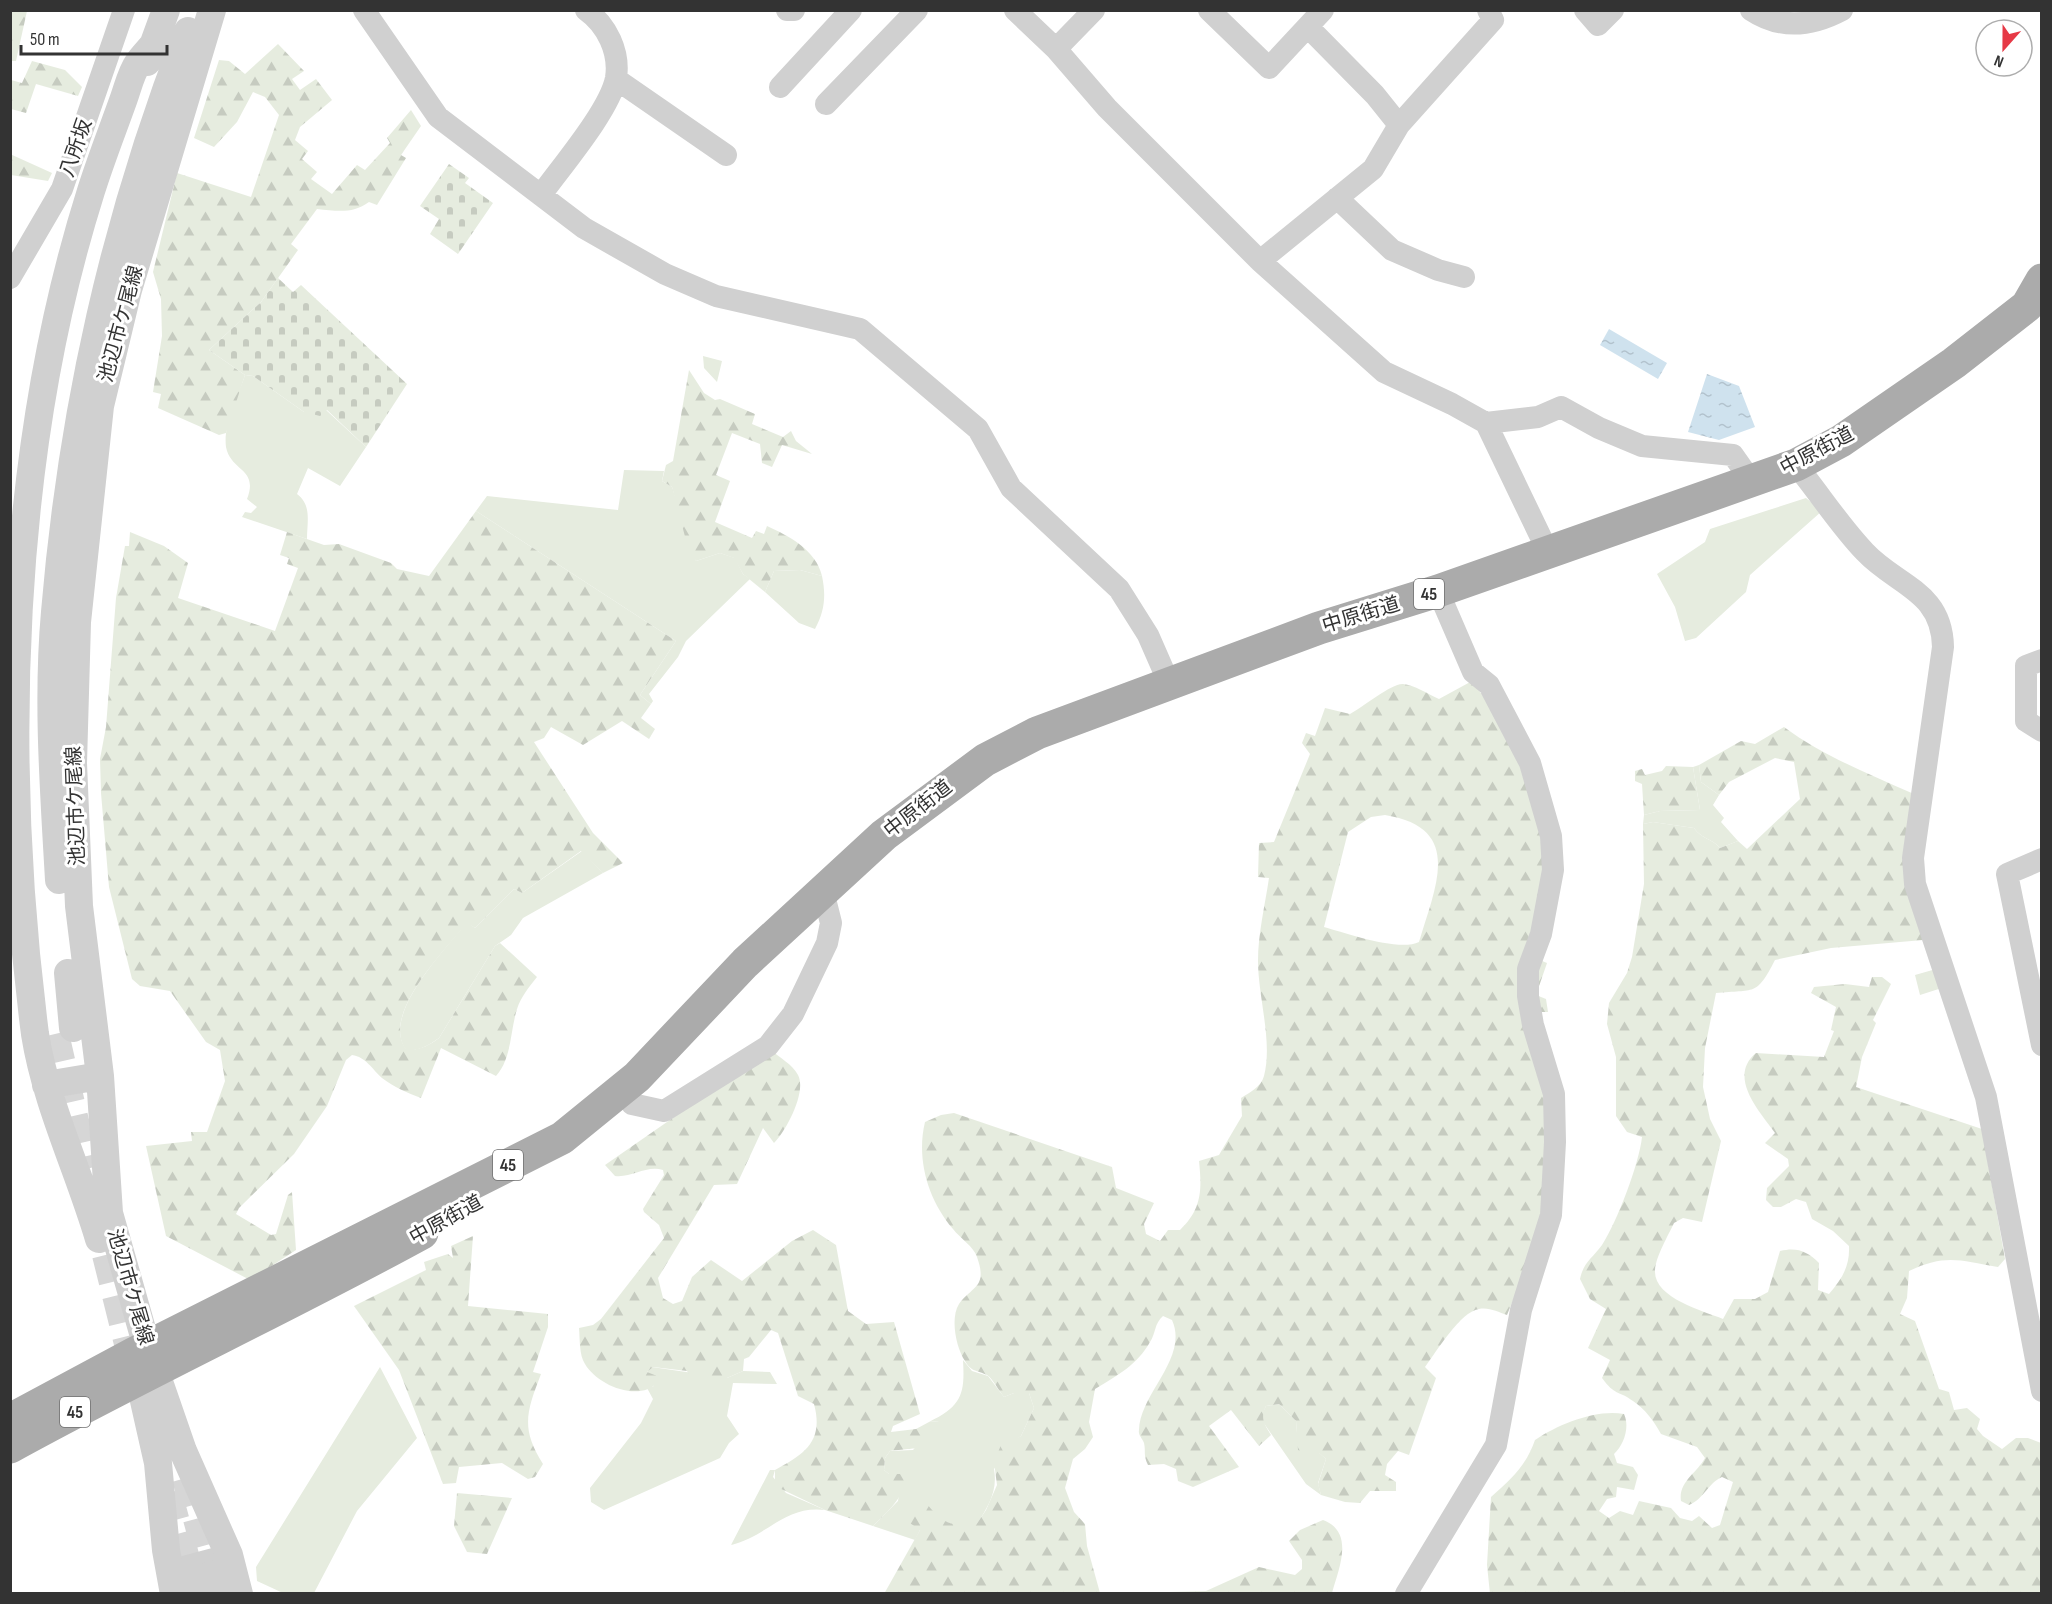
<svg xmlns="http://www.w3.org/2000/svg" width="2052" height="1604" font-family="'Sofia Sans Condensed','Noto Sans JP',sans-serif">
<style>
.green{fill:#e6ecdf}
.forest{fill:url(#forest-firs);fill-rule:evenodd}
.cemetery{fill:url(#cemetery-stones)}
.water{fill:url(#water-ripples)}
.lines{fill:none;stroke-linecap:round;stroke-linejoin:round}
.tertiary-tunnel{stroke:#d6d6d6;stroke-width:28;stroke-dasharray:28 14;stroke-linecap:butt}
.minor{stroke:#d0d0d0;stroke-width:22}
.tertiary{stroke:#d0d0d0;stroke-width:28}
.primary{stroke:#ababab;stroke-width:33}
.labels{text-anchor:middle;dominant-baseline:central;stroke-width:6;stroke-linejoin:round;paint-order:stroke}
.shield{fill:#fff;stroke:#707070;stroke-width:1.5}
.shield-label{font-size:18px;font-weight:bold;fill:#333}
.street-label{font-size:20px;fill:#333;stroke:#fff}
</style>
<defs>
<pattern id="forest-firs" width="22" height="20" patternUnits="userSpaceOnUse" patternTransform="scale(1.5)"><rect width="22" height="20" fill="#e6ecdf"/><path d="M5 1l3.5 6h-7zM16 11l3.5 6h-7z" fill="#c6cbc0"/></pattern>
<pattern id="cemetery-stones" width="16" height="16" patternUnits="userSpaceOnUse" patternTransform="scale(1.5)"><rect width="16" height="16" fill="#e6ecdf"/><path d="M2 7V4a2 2 0 0 1 4 0v3zM10 15v-3a2 2 0 0 1 4 0v3z" fill="#c6cbc0"/></pattern>
<pattern id="water-ripples" width="26" height="14" patternUnits="userSpaceOnUse" patternTransform="scale(1.5)"><rect width="26" height="14" fill="#cfe2ee"/><path d="M2 4q2-2 4 0t4 0M15 11q2-2 4 0t4 0" fill="none" stroke="#b2c2cd"/></pattern>
</defs>
<rect width="100%" height="100%" fill="#fff"/>
<path class="green" d="M703 356 722 361 717 382 704 368Z
M245 375 253 376 304 412 326 410 366 447 340 486 308 468 297 494C312 505 307 522 307 539L242 517 245 512 251 513 257 507 247 499C259 468 231 472 226 447 223 425 238 396 245 375Z
M624 470 664 471 662 481 672 487 696 561 720 553 735 558 743 574 750 579 686 641 678 657 649 694 653 701 651 704 640 695 676 641 476 511 487 496 618 510Z
M1806 498 1822 511 1750 575 1746 592 1696 638 1685 641 1675 607 1657 574 1705 542 1710 529Z
M800 570 822 576C826 595 825 611 815 629L799 623 765 592 774 571Z
M1699 765 1701 782 1719 795 1713 805 1724 818 1721 822 1738 841 1720 848C1712 838 1701 839 1694 828L1653 822 1643 824 1644 815 1660 811 1700 810 1693 767Z
M582 851 603 873 523 918 511 935 495 946 439 1038C428 1046 419 1051 406 1050 380 1015 446 949 467 922L475 928 514 889 522 893Z
M1943 967 1948 986 1920 995 1915 975Z
M963 1360 972 1371 988 1376 1004 1397 1014 1393H1029L1034 1408 1021 1436 1012 1442 994 1469C998 1492 988 1506 976 1526L959 1527 939 1519 920 1530 915 1540 873 1526 898 1501 902 1474H889L884 1470 885 1458 890 1451 913 1450 939 1421 929 1422C962 1406 965 1394 963 1360Z
M380 1367 417 1438 357 1511 314 1593H283L257 1581 256 1567Z
M652 1367 727 1378 743 1371 770 1372 777 1384 733 1383 727 1416 739 1434 729 1443 720 1458 604 1510 591 1502 590 1488 641 1423 653 1399 647 1388 654 1386 647 1372Z
M1279 1404 1296 1421 1297 1433 1326 1459 1318 1483 1321 1495 1306 1484 1263 1422 1262 1414 1266 1406Z
M770 1470H775L773 1477 786 1493 825 1510C785 1505 768 1536 731 1545Z"/>
<path class="forest" d="M11 10 27 11 16 61H11V66Z
M278 44 304 71 292 79 300 90 316 79 332 100 300 127 295 140 308 151 302 159 317 172 311 179 332 194 357 165 365 170 390 143 387 138 411 110 421 126 401 155 406 158 377 205 369 202C353 214 337 211 317 209L291 244 298 250 261 302 209 350 245 375 226 433 219 435 158 408 161 394 153 392 162 336 161 299 153 272 177 173 251 197 279 115 265 97 253 92 237 122 214 147 194 138 219 60 229 61 245 74Z
M32 61 65 70 82 87 78 96 36 84 26 113 11 109V80L22 83Z
M10 154 52 173 48 181 11 175Z
M689 370 704 393 715 400 720 399 755 414 752 424 783 437 791 431 796 441 812 454 782 445 772 467 762 463 760 444 732 433 716 475 730 481 715 522 752 538 756 531 764 534 767 526C789 536 816 550 822 576L800 570 774 571 765 592 743 574 734 558 720 553 696 561 688 548 672 487 662 481 666 465 673 461Z
M476 511 676 641 640 695 651 704 641 718 655 729 649 739 622 721 583 745 551 727 544 738 534 742 593 833 623 863 603 873 581 851 522 893 514 889 475 928 467 923C446 949 380 1015 406 1049 419 1051 428 1046 439 1038L495 946 500 943 537 977C529 987 521 997 517 1009 510 1031 512 1058 496 1076L441 1048 421 1098C407 1093 394 1087 382 1078 372 1069 366 1057 352 1055L346 1060 327 1106 294 1154 239 1208 236 1214 271 1235 276 1234 288 1195 292 1192 296 1250 250 1280 166 1236 146 1146 192 1141 191 1132H207L225 1081 220 1050 206 1042 170 991 140 986 132 979 109 887 101 793 100 759 106 727 116 598 125 546H129L130 532 164 546 188 563 178 598 275 631 298 568 287 564 289 558 280 555 287 532 324 545 339 544 391 563 397 569 429 576Z
M1472 681 1503 723 1519 757 1548 855 1528 955 1547 963 1536 995 1546 999 1548 1012H1537L1553 1095 1548 1214 1507 1315C1498 1312 1489 1307 1479 1309 1460 1312 1437 1351 1425 1367L1436 1378 1409 1455 1398 1451 1387 1464 1385 1475 1396 1482V1491H1370L1360 1503 1345 1502 1321 1495 1318 1484 1326 1459 1319 1453 1308 1457 1298 1450 1296 1421 1279 1404 1266 1406C1260 1418 1264 1424 1271 1435L1259 1446 1231 1410 1209 1426 1239 1467 1193 1487 1178 1481 1176 1469 1164 1464 1148 1465C1143 1455 1146 1452 1144 1443 1142 1438 1138 1435 1139 1430 1140 1393 1189 1358 1172 1320L1163 1316C1154 1324 1156 1333 1150 1342 1137 1365 1118 1375 1095 1389L1089 1422 1093 1437 1085 1449 1073 1459 1065 1488 1074 1512 1085 1524 1087 1546 1100 1593 884 1594 920 1530 907 1521 914 1504 924 1500C940 1521 948 1527 976 1525L986 1510 997 1485 994 1462 1001 1445 1021 1436 1034 1408 1029 1393H1014L1004 1397C999 1391 993 1379 987 1375 977 1370 971 1372 965 1361 956 1348 950 1318 959 1304 972 1286 988 1288 977 1257 974 1247 960 1238 953 1229 928 1200 916 1159 925 1122L941 1115 954 1113 1112 1167 1116 1188 1154 1203 1144 1224 1146 1234 1160 1241 1168 1230H1180C1202 1209 1202 1190 1199 1161L1219 1155 1242 1116 1241 1098C1249 1093 1261 1087 1264 1076 1273 1042 1258 997 1258 961 1258 934 1265 905 1269 878L1258 877 1259 843 1274 842 1310 754 1302 743 1306 733 1315 736 1325 708 1350 714C1363 707 1392 683 1403 684 1414 685 1428 694 1439 699ZM1385 815C1465 828 1435 887 1419 942 1399 952 1346 933 1324 927L1348 832 1371 817Z
M1784 727C1823 756 1869 774 1914 794L1923 940 1831 948 1775 960C1756 997 1755 989 1716 993L1705 1048 1703 1087 1710 1119 1721 1141 1702 1222 1683 1218 1674 1223C1668 1236 1656 1256 1655 1270 1653 1298 1703 1311 1723 1319L1734 1299H1755L1768 1292 1780 1251C1797 1247 1807 1251 1819 1263L1818 1290 1829 1294C1842 1279 1850 1266 1849 1246L1833 1231 1812 1219 1806 1202 1796 1199 1781 1207H1773L1766 1200 1767 1188 1789 1166 1788 1159 1765 1143 1775 1133C1760 1112 1727 1077 1756 1053L1824 1057 1834 1031 1831 1030 1836 1007 1811 993 1814 987 1845 984 1869 987 1872 977H1882L1891 984 1873 1020 1876 1023 1862 1057 1856 1087 1982 1129 2005 1259 1998 1267C1959 1260 1945 1254 1909 1271L1907 1298 1900 1314 1915 1321 1939 1389 1949 1392 1954 1410 1967 1408 1980 1419 1977 1429 1983 1436 2002 1449 2016 1438H2028L2041 1443V1593L1490 1594 1487 1565 1491 1497C1511 1479 1526 1466 1535 1440 1559 1424 1596 1409 1624 1414 1630 1427 1624 1445 1614 1454L1617 1463 1633 1467 1638 1475 1634 1490 1617 1487 1616 1497 1607 1499 1599 1511 1609 1518 1620 1511 1633 1515 1639 1501 1671 1508 1680 1518 1692 1521 1699 1516 1712 1528 1720 1525 1733 1482 1722 1477C1708 1483 1704 1499 1689 1505L1681 1501C1678 1482 1697 1473 1705 1458L1697 1447 1661 1434C1654 1421 1645 1409 1633 1401 1618 1390 1615 1396 1602 1378L1610 1360 1588 1348 1606 1309 1590 1299 1580 1279C1584 1261 1592 1259 1602 1245 1617 1222 1639 1164 1642 1137L1627 1132 1616 1116V1057L1607 1024 1609 1003 1627 973 1632 957 1644 884 1643 824 1653 822 1694 828C1701 839 1712 838 1720 848L1738 841 1747 849 1800 799 1794 762 1775 758 1729 782 1719 795 1701 782 1699 765 1741 741 1755 744Z
M1666 766 1693 767 1700 810 1660 811 1644 815 1642 784 1635 781V771L1642 769 1645 775 1662 771Z
M771 1050C780 1058 792 1064 798 1075 807 1092 786 1131 774 1143L763 1128 737 1184 714 1185 658 1278 663 1298 673 1304 682 1301 692 1277 711 1260 742 1281 792 1241 813 1230 836 1245 848 1311 866 1324 894 1322 920 1414 893 1426 891 1432 916 1429 929 1422 940 1421 943 1424C918 1454 925 1446 890 1451L885 1458 884 1470 889 1474H902L906 1478C902 1500 889 1510 873 1526L825 1510 775 1486V1470C805 1454 824 1441 814 1404L798 1396 778 1333 771 1330 749 1357 744 1359 743 1371 727 1378 692 1379 687 1371 653 1367 647 1372 657 1376 658 1382C639 1403 597 1385 585 1364 579 1355 580 1339 579 1328L593 1325 601 1319 664 1238 659 1225 644 1212 643 1209 664 1175 663 1170C646 1165 632 1178 615 1176L605 1165Z
M473 1236 468 1306 548 1314V1327L533 1372 541 1374C527 1411 520 1428 543 1464L535 1477 528 1479 502 1463 459 1467 456 1483 443 1484 399 1370 354 1306 426 1270 424 1262 448 1254 453 1258 451 1246Z
M457 1493 512 1498 487 1554 467 1552 454 1526Z
M1323 1520C1355 1532 1339 1568 1332 1593H1132L1206 1591 1259 1567 1295 1575 1302 1569V1560L1289 1541 1300 1530Z"/>
<path class="cemetery" d="M449 164 469 178 465 183 493 203 458 254 430 234 439 219 420 206Z
M278 278 293 292 301 285 407 384 366 447 327 410 320 416 304 412 253 376 245 375 209 350 261 302Z"/>
<path class="water" d="M1609 329 1667 363 1658 379 1600 345Z
M1707 374 1739 386 1755 427 1719 440 1688 432Z"/>
<g class="lines">
<path class="tertiary-tunnel" d="M55 1034 86 1169
M96 1214 136 1376
M186 1478 212 1574
M168 1493 192 1581"/>
<path class="minor" d="M364 10 438 117 584 228 665 274 716 296 860 329 978 429 1011 488 1119 589 1148 635 1169 683
M787 10H794
M1015 10 1056 49 1107 108 1260 261 1373 169 1399 125 1375 95 1308 27
M1209 10 1269 68 1323 10
M1585 10 1598 25 1613 10
M1751 10C1781 30 1812 26 1842 10
M1056 49 1094 10
M616 79 726 155
M780 87 851 10
M826 104 917 10
M1399 125 1493 20 1488 10
M541 195C561 167 610 110 616 78 620 52 607 25 586 10
M1337 198 1392 250 1438 270 1464 277
M1260 261 1384 372 1452 404 1486 423 1538 417 1561 407 1599 428 1642 446 1733 455 1752 482
M10 278 62 189 124 10
M1486 423 1548 552
M1796 465C1819 493 1840 526 1865 552 1897 586 1942 591 1943 647L1913 858 1915 884 1986 1097 2042 1391
M2042 660 2026 666V721L2042 731
M2042 859 2007 874 2042 1045
M632 1104 664 1111 768 1046 793 1014 827 943 831 923 823 891
M169 1571 229 1555
M1406 1594 1496 1445 1521 1310 1551 1215 1555 1142 1554 1094 1533 1025 1528 996V969L1541 934 1553 870 1551 836 1530 763 1489 685 1473 672 1438 591"/>
<path class="tertiary" d="M212 10 128 290 100 406 77 622 73 763 79 906 100 1076 109 1213 147 1347 183 1451 229 1555 239 1594
M147 62 166 10
M59 880C54 791 47 701 55 612 72 410 114 221 188 31
M68 973 73 1028
M46 1085 100 1076
M99 1239C79 1171 46 1104 35 1034 0 762 8 453 91 191 101 159 113 129 124 98 128 87 131 73 138 63 142 57 148 51 153 45
M135 1361 158 1463 166 1550 174 1594
M212 1574 217 1594
M192 1581 196 1594"/>
<path class="primary" d="M10 1420 133 1354 562 1138 637 1077 745 963 884 835 985 760 1037 733 1319 628 1438 591 1796 465 1841 441 1954 363 2027 306 2042 280
M10 1447C146 1372 287 1307 422 1233"/>
</g>
<g class="labels">
<g class="shield">
<rect x="1414" y="579" width="30" height="30" rx="4.5"/>
<rect x="493" y="1150" width="30" height="30" rx="4.5"/>
<rect x="60" y="1397" width="30" height="30" rx="4.5"/>
</g>
<g class="shield-label">
<text x="1429" y="594">45</text>
<text x="508" y="1165">45</text>
<text x="75" y="1412">45</text>
</g>
<g class="street-label">
<text transform="translate(76 148) rotate(-71)">八所坂</text>
<text transform="translate(121 324) rotate(-75)">池辺市ケ尾線</text>
<text transform="translate(1817 451) rotate(-28)">中原街道</text>
<text transform="translate(1361 615) rotate(-17)">中原街道</text>
<text transform="translate(76 806) rotate(-92)">池辺市ケ尾線</text>
<text transform="translate(918 809) rotate(-38)">中原街道</text>
<text transform="translate(446 1220) rotate(-29)">中原街道</text>
<text transform="translate(130 1287) rotate(74)">池辺市ケ尾線</text>
</g>
</g>
<rect width="2052" height="1604" fill="none" stroke="#333333" stroke-width="24"/>
<g transform="translate(2004 48) rotate(201)"><circle r="28" fill="#ffffff" stroke="#adadad" stroke-width="1.5"/>
<path d="M0-4.5L10 22L0 15L-10 22Z" fill="#e63946"/>
<text y="-9" font-size="16" font-weight="bold" text-anchor="middle" fill="#333333">N</text>
</g>
<path d="M21 45v9h146v-9" fill="none" stroke="#333333" stroke-width="3"/>
<text x="30" y="45" font-size="18" fill="#333333" stroke="#ffffff" stroke-width="4.5" paint-order="stroke">50 m</text>
</svg>
